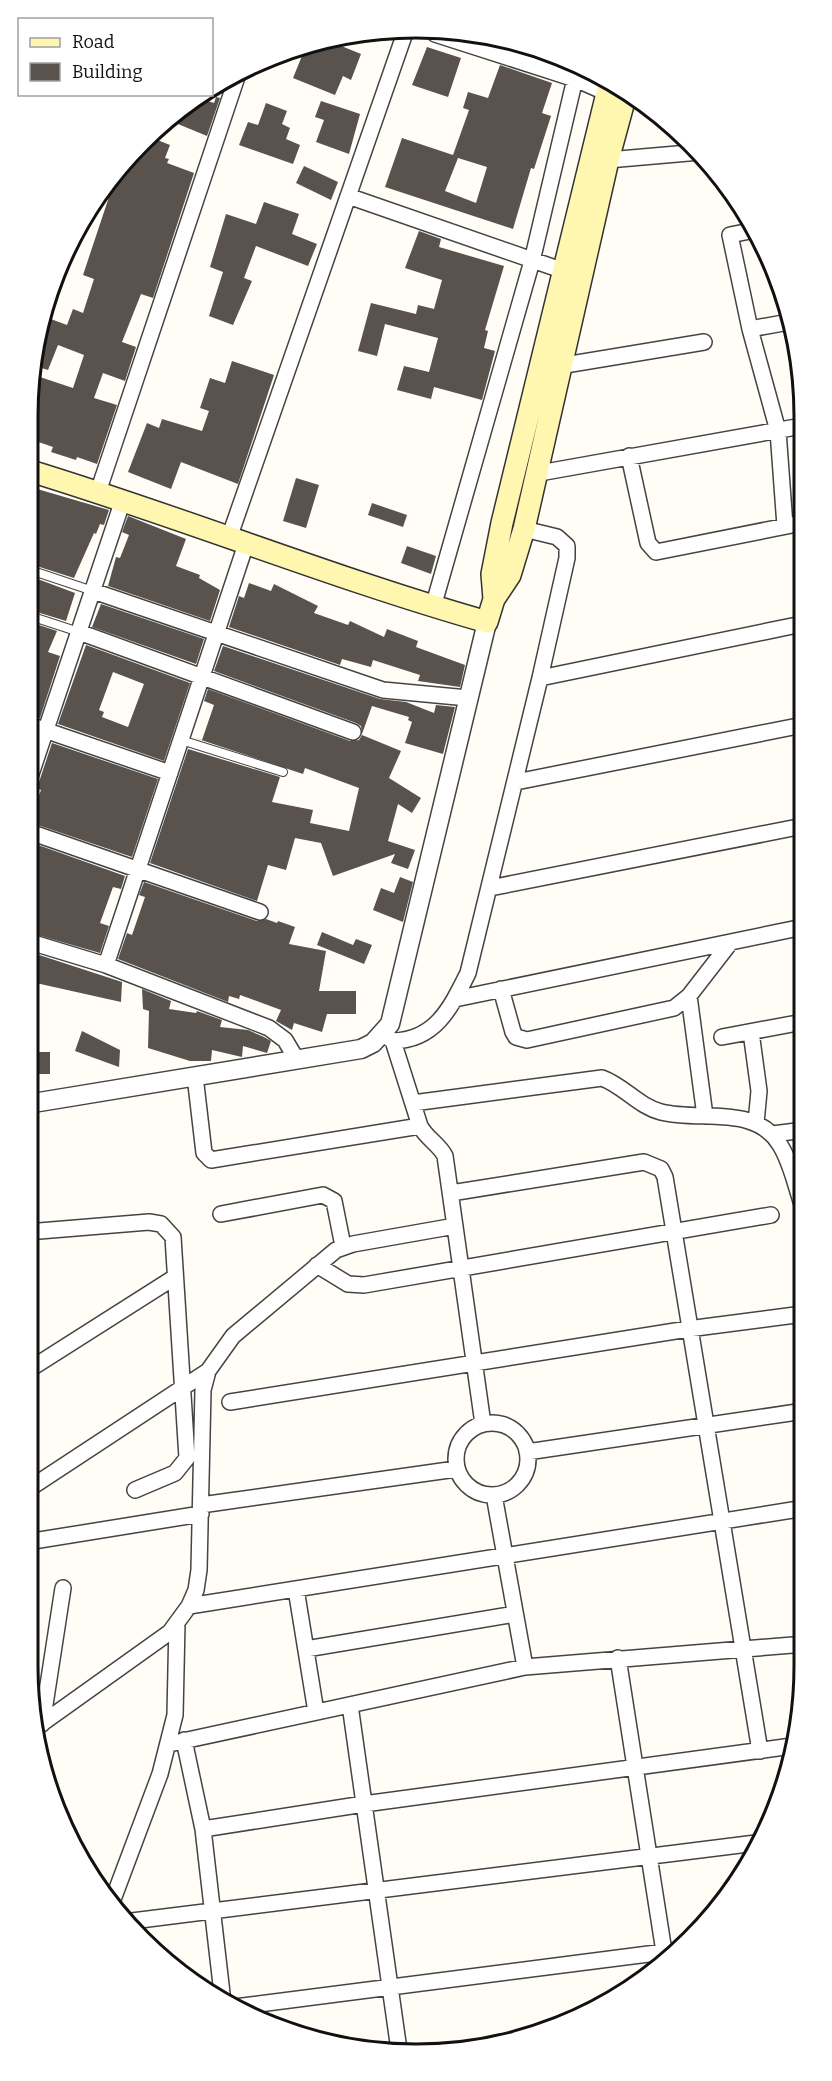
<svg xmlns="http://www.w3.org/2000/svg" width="832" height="2081" font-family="Bitter,serif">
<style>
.building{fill:#5a524d;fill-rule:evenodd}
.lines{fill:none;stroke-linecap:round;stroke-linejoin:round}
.service-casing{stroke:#444;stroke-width:10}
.minor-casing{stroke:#444;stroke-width:18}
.tertiary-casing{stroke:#444;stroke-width:21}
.secondary-casing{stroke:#333;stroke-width:24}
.service{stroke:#fff;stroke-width:8}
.minor{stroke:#fff;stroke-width:15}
.tertiary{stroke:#fff;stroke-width:18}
.secondary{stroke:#fff6b0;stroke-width:21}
.rim{fill:none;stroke:#111;stroke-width:3}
</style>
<rect width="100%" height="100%" fill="#fffdf5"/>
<path class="building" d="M334 43 361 54 351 80 343 76 335 95 293 78 304 51Z
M427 47 461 58 448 97 412 85Z
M500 65 552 83 542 113 551 116 534 169 531 168 513 229 385 187 402 138 453 155 469 110 463 108 468 92 488 98ZM458 158 487 167 476 203 445 191Z
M216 97 220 98 207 136 178 124 181 115 202 99 214 103Z
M321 101 360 114 349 154 316 142 324 120 315 117Z
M266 103 287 111 282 124 290 128 286 139 300 145 293 164 239 145 248 122 258 125Z
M155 139 170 145 165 158 169 159 167 163 194 173 153 298 141 294 122 342 136 347 125 381 103 373 94 398 117 405 97 464 77 457 76 460 51 452 53 447 27 438 32 423 27 422 28 408 40 377 73 388 84 355 58 345 48 370 35 366 40 337 48 318 67 325 73 309 83 313 94 279 83 275 119 167 123 160 146 142 153 145Z
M304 166 338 182 331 200 296 183Z
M264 202 299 214 292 234 317 244 308 266 256 246 244 278 252 281 233 325 209 316 223 272 210 267 226 214 256 224Z
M419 231 441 239 439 247 504 266 485 330 488 331 484 348 495 351 482 400 434 387 431 399 397 390 404 366 429 372 438 338 385 324 377 356 358 351 371 303 416 314 418 305 434 309 442 280 405 268Z
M232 361 274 375 238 484 181 462 171 489 128 472 147 423 159 428 162 419 202 431 209 411 200 408 210 378 225 383Z
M296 478 319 485 306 528 283 521Z
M27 486 109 510 104 525 100 524 96 534 94 533 74 578 27 563Z
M372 503 407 515 403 527 368 515Z
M128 516 186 539 176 566 200 575 199 578 220 590 210 621 108 586 116 557 120 558 129 535 122 532Z
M407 546 436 556 431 574 401 563Z
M27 575 75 593 66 621 27 609Z
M249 583 271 591 274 584 318 606 314 613 348 625 350 621 384 637 387 629 418 641 416 647 465 665 460 687 418 681 420 675 373 660 371 667 342 659 340 665 229 627 239 596 244 598Z
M101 604 204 639 196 664 92 627Z
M27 621 57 631 48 652 60 656 40 718 27 714Z
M86 645 190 683 164 761 58 724ZM113 672 144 684 128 727 102 717 104 712 99 710Z
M223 646 380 699 406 702 434 713 436 705 455 707 443 754 405 743 412 722 408 720 409 717 372 706 362 734 361 726 356 723 214 671Z
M208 689 350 741 359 740 362 735 401 751 389 778 421 798 412 813 398 804 388 841 415 850 408 869 391 863 395 854 333 876 321 843 295 838 286 870 268 865 257 901 150 863 188 749 280 777 272 802 313 810 310 823 349 831 359 788 305 768 303 774 192 737 202 740 214 705 204 701Z
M52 743 158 779 132 857 29 822 41 790 37 788Z
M27 841 125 876 121 889 113 887 100 923 109 926 100 953 27 932Z
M400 877 413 882 403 922 373 910 381 888 394 893Z
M144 882 257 921 266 919 277 923 278 921 295 927 289 944 326 951 319 991H356V1014H327L322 1032 294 1023 292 1030 276 1021 281 1010 240 995 239 999 229 996 228 1002 118 959 127 933 132 935 145 897 139 895Z
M322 932 353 945 356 939 372 945 364 964 317 945Z
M27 951 122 982 121 1002 27 981Z
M142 989 171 1001 169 1009 196 1013 197 1011 222 1020 220 1027 248 1030 264 1037 271 1041 267 1053 243 1046 242 1057 212 1050 211 1061H190L148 1048 149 1011 143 1009Z
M82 1031 120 1050 119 1067 75 1051Z
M29 1052H50V1074H29Z"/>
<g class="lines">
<g class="service-casing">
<path id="service" d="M27 569 93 591
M27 615 79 632
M181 740 283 772"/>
</g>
<g class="minor-casing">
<path id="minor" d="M435 34 575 79 607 93
M608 160 700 152
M348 196 564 271
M755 230 730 235 750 329 778 431 785 526
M750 329 789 322
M559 366 704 342
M629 456 648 543 656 552 802 523
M534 474 802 426
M98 492 239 71
M524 529 557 537 567 546V558L540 678
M229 538 406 30
M93 591 383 690 468 698
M433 607 532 261 578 66
M79 632 353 732
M27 724 170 773
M516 782 803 725
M27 786 123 500
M27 831 260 912
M490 888 803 826
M27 941 106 965 269 1028 285 1040 297 1060
M106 965 246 544
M501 989 513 1032 516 1037 527 1040 674 1008 689 996 730 943
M689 996 705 1116
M455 999 803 927
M751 1032 759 1091 756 1123
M383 1034 393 1041C436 1040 451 1007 468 973L540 678 802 624
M722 1037 803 1022
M393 1041 420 1126C426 1138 439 1144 445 1156L483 1424
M195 1076 204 1153 211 1160 420 1126
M413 1103 602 1078C624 1086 638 1106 661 1112 700 1122 756 1104 780 1145 792 1164 796 1189 804 1210
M773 1134 804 1130
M451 1193 644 1162 661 1169 665 1177 760 1751
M221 1214 323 1195 334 1201 343 1246
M27 1232 149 1222 161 1224 173 1237 187 1458 175 1473 135 1490
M317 1265 348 1284 364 1285 771 1215
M27 1371 175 1277
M230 1402 688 1329 803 1314
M456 1459a36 36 0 1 1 72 0a36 36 0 1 1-72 0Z
M527 1452 804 1411
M27 1490 208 1371
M494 1495 525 1667
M201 1505 456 1469
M27 1542 201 1514
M296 1589 316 1712
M189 1606 805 1508
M306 1649 515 1614
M618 1658 665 1958
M350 1705 399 2050
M42 1724 63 1588
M37 1727 170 1632 189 1606 196 1590 199 1570 203 1390 208 1371 233 1336 336 1250 353 1244 455 1226
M184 1740 203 1829
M169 1744 525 1667 805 1644
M112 1902 160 1774 175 1715 177 1623
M124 1922 756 1843
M223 2002 203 1829 364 1804 792 1746
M235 2007 672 1951"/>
</g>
<g class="tertiary-casing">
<path id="tertiary" d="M27 1104 361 1049 373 1043 390 1024 487 622"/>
</g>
<g class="secondary-casing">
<path id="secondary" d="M27 470C182 517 332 578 487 622L494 599 510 575 524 529 608 160 627 90
M494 599 492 574 502 523 610 81"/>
</g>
<use href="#service" class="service"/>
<use href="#minor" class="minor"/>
<use href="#tertiary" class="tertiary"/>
<use href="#secondary" class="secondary"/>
</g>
<path d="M0 0H832V2081H0ZM416 38H416A378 378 0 0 1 794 416V1666A378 378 0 0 1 416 2044H416A378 378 0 0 1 38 1666V416A378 378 0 0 1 416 38Z" fill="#fff" fill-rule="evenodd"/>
<path class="rim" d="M416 38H416A378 378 0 0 1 794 416V1666A378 378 0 0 1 416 2044H416A378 378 0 0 1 38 1666V416A378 378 0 0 1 416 38Z"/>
<rect x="18" y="18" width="195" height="78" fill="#ffffff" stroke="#a0a0a0" stroke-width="1.5"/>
<rect x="30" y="38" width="30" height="9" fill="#fff6b0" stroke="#a0a0a0" stroke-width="1.5"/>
<text x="72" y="48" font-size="18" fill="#111111">Road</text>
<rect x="30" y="63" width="30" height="18" fill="#5a524d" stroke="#a0a0a0" stroke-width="1.5"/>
<text x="72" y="78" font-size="18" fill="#111111">Building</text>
</svg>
